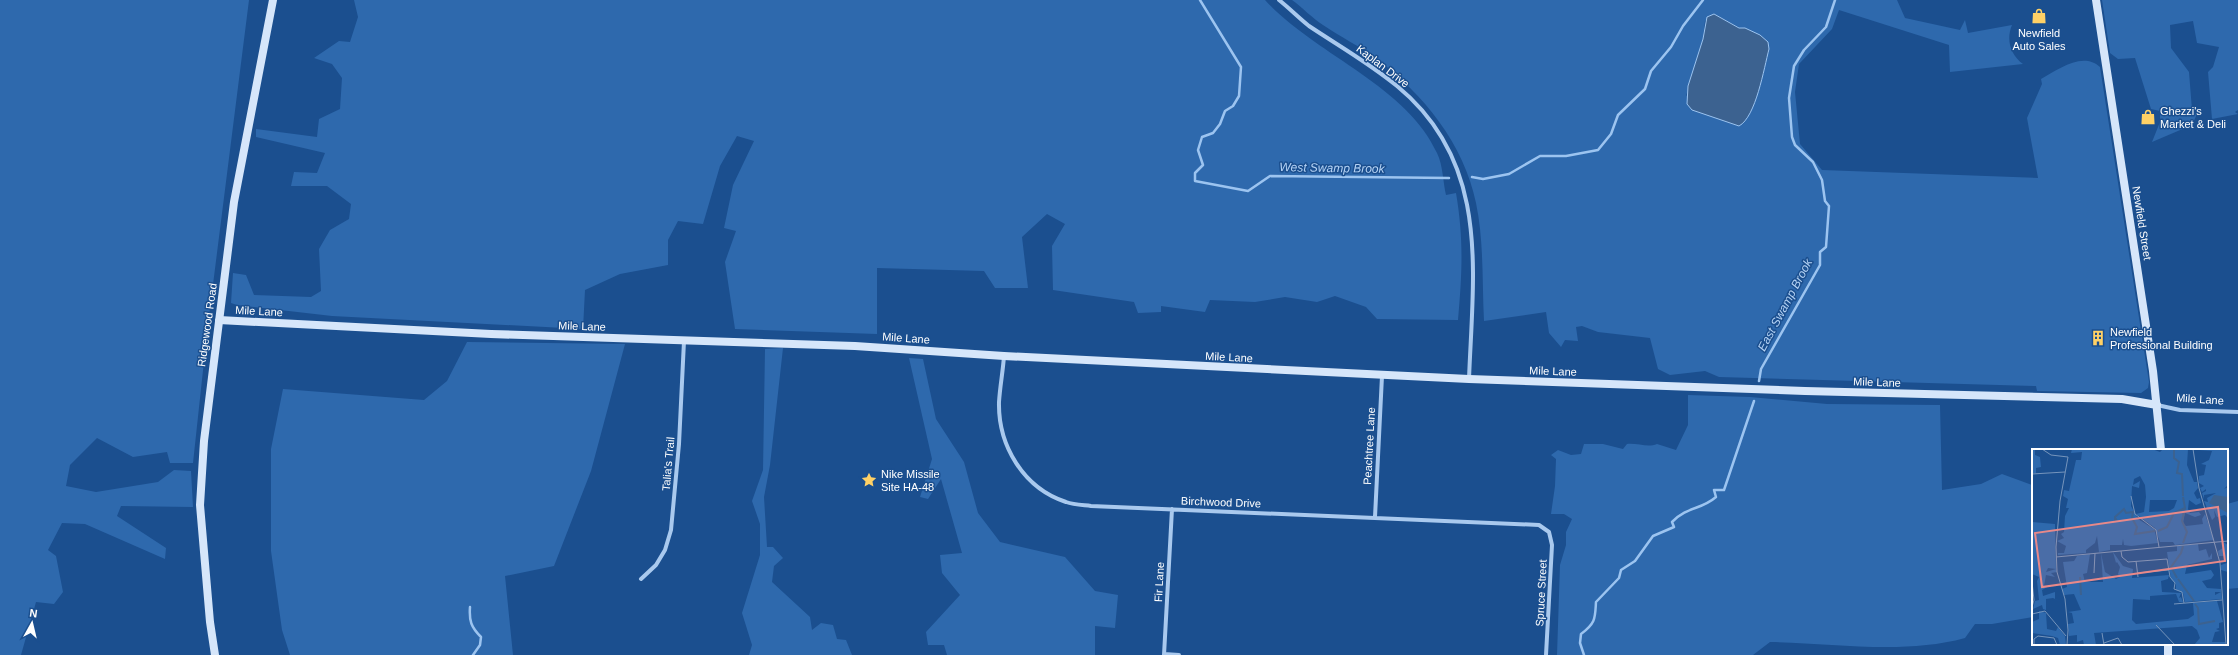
<svg xmlns="http://www.w3.org/2000/svg" width="2238" height="655" font-family="Helvetica,sans-serif">
<style>
.green{fill:#2e69ad;fill-rule:evenodd}
.water{fill:#3c6290;stroke:#9cc4f0}
.lines{fill:none;stroke-linecap:round;stroke-linejoin:round}
.stream{stroke:#9cc4f0;stroke-width:2.5}
.street{stroke:#a9c9ee;stroke-width:4}
.secondary{stroke:#d6e6fa;stroke-width:8}
.labels{text-anchor:middle;dominant-baseline:central;stroke-width:3;stroke-linejoin:round;paint-order:stroke}
.poi-label{font-size:11px;fill:#fff;stroke:#1b4f8f;text-anchor:start}
.street-label{font-size:11px;fill:#fff;stroke:#1b4f8f}
.water-label{font-size:12px;font-style:italic;fill:#b5d3f5;stroke:#1b4f8f}
.inset-river{fill:none;stroke:#3c6290;stroke-width:2}
.inset-road{fill:none;stroke:#7695bc;stroke-width:1}
.view{fill:#e88989;fill-opacity:0.15;stroke:#e88989;stroke-width:2}
.inset-edge{fill:none;stroke:#fff;stroke-width:2}
</style>
<rect width="100%" height="100%" fill="#1b4f8f"/>
<path class="green" d="M0 0H249L208 324 193 463H170L167 452 133 457 97 438 70 465 66 486 96 492 158 482 174 470 191 471 193 507 121 506 117 516 166 548 165 559 85 524 62 523 48 550 56 556 63 592 54 604 36 602 21 655H0Z
M354 0H1265C1314 54 1406 85 1437 153 1443 165 1443 182 1446 195L1456 193C1464 240 1462 274 1458 320L1377 319 1366 307 1335 296 1317 302 1285 297 1255 302 1210 300 1205 312 1161 306V312L1138 313 1134 302 1053 290 1052 246 1065 224 1047 214 1022 237 1028 288H995L984 271 877 268V334L735 329 725 262 736 231 724 228 733 185 754 141 737 136 720 166 703 224 678 221 668 240V265L620 274 585 290 583 329 332 316 237 305 231 303 233 273 246 275 254 295 311 297 321 291 319 249 330 230 349 219 351 204 327 186H291L294 172 317 173 325 153 256 137V129L317 137 319 119 340 109 342 78 332 64 314 58 339 41 350 42 358 17Z
M1292 0H1897L1905 18 1960 30 1965 20 1968 33 2012 25C2006 39 2010 55 2023 64L1950 72 1949 45 1839 10 1832 29 1799 64 1795 92 1800 144 1822 170 2038 178 2027 118 2042 84 2041 79C2058 70 2082 51 2100 67L2149 382 2148 388 2141 393 2037 391 2036 386 1719 377 1705 371 1670 375 1658 369 1650 338 1598 332 1582 326 1576 327 1578 341 1565 340 1561 347 1549 333 1546 312 1484 321C1482 282 1484 241 1476 203 1464 144 1424 95 1377 59 1360 46 1340 37 1323 25 1312 18 1303 8 1292 0ZM1714 14 1740 28 1760 35 1686 96 1703 39 1705 21Z
M2102 0H2238V110L2235 112 2238 114 2212 119 2208 72 2213 67 2219 47 2197 43 2193 21 2170 25 2171 48 2189 72 2192 110 2197 114 2192 125 2152 142 2160 122V111L2151 109 2135 58 2118 59 2110 53Z
M467 342 625 344 591 471 554 566 505 576 513 655H290L282 630 271 551V449L283 389 424 400 447 381Z
M783 348 770 465 764 497 767 547H773L783 558 774 566 772 582 810 617 812 630 821 623 833 625 837 639 846 640 852 655H749L752 645 742 613 760 555V524L752 501 763 470 765 349Z
M909 358 923 359 936 419 964 462 978 513 1000 542 1065 557 1095 591 1118 595 1115 628 1095 626V655H947L944 645H928L926 632 960 595 942 573 940 555 962 553 941 479 928 499 920 497 932 459Z
M1688 395 1750 397 1827 404 1940 405 1942 490 1981 484 2002 474 2032 485C2037 501 2028 527 2033 539V617L1992 624H1975L1965 638C1903 655 1834 643 1770 642L1753 655H1557L1560 565 1566 545V532L1572 519 1564 514H1551L1555 486 1556 459 1551 455 1558 450 1571 455 1581 454 1584 444H1603L1623 449 1627 444C1638 443 1648 448 1657 444L1676 450 1688 425Z
M2238 501V588L2227 589V504Z"/>
<path class="water" d="M1714 14 1739 28H1745L1760 35 1768 42 1769 49C1764 68 1756 117 1739 126L1692 110 1687 104 1688 86 1703 39 1707 17Z"/>
<g class="lines">
<path class="stream" d="M1200 0 1241 67 1239 96 1233 106 1225 111 1220 124 1213 133 1202 137 1198 150 1203 165 1195 173V181L1248 191 1270 176 1449 178
M1472 177 1483 179 1509 174 1540 156H1566L1598 150 1611 134 1618 115 1645 89 1651 71 1671 47 1683 26 1703 0
M1759 381 1761 369 1820 265V252L1826 247 1829 206 1825 201 1822 180 1813 162 1795 145 1792 137 1789 98 1794 66 1804 50 1826 27 1835 0
M470 607C469 621 471 627 481 637L480 645 473 655
M1584 655 1580 643 1581 634C1596 623 1595 618 1596 602L1619 578 1621 570 1635 561 1653 536 1674 527 1672 522C1688 506 1701 510 1716 497L1714 490H1724L1754 401"/>
<path class="street" d="M1279 0C1289 8 1299 18 1309 26 1339 46 1369 63 1397 86 1491 163 1473 272 1469 379
M1004 356C1003 371 1000 386 999 402 998 445 1023 488 1066 502 1074 505 1083 505 1091 506L1539 525 1549 532 1552 545 1546 655
M2157 405 2180 410 2238 412
M1375 517 1382 376
M641 579 656 565 665 550 671 530 679 444 684 341
M1164 654 1179 655
M1164 655 1172 509"/>
<path class="secondary" d="M2096 0 2153 371 2161 450
M219 320 491 334 855 346 1004 356 1469 379 1805 391 2122 399 2157 405
M2168 644V655
M215 655 210 622 200 505 204 441 234 202 273 0"/>
</g>
<defs>
<g id="shop-bare" transform="scale(1.2)"><path d="M-5-2.5h2.3a2.7 3.5 0 0 1 5.4 0H5L5.5 6h-11ZM-1.5-2.5h3a1.5 2.3 0 0 0-3 0Z" fill="#ffd166" stroke="#1b4f8f" stroke-width="2.5" paint-order="stroke"/></g>
<g id="building-bare" transform="scale(1.2)"><path d="M-4-6H4V6H1V3H-1V6H-4ZM-2.5-4.3h1.7v1.8h-1.7ZM.8-4.3h1.7v1.8H.8ZM-2.5-1h1.7V.8h-1.7ZM.8-1h1.7V.8H.8Z" fill="#ffd166" stroke="#1b4f8f" stroke-width="2.5" paint-order="stroke"/></g>
<g id="sight-bare" transform="scale(1.2)"><path d="M0-6L1.8-2.2L6-1.7L2.9 1.2L3.7 5.4L0 3.3L-3.7 5.4L-2.9 1.2L-6-1.7L-1.8-2.2Z" fill="#ffd166" stroke="#1b4f8f" stroke-width="2.5" paint-order="stroke"/></g>
</defs>
<g fill-rule="evenodd">
<use href="#shop-bare" x="2039" y="16"/>
<use href="#shop-bare" x="2148" y="117"/>
<use href="#building-bare" x="2098" y="338"/>
<use href="#sight-bare" x="869" y="480"/>
</g>
<g class="labels">
<g class="poi-label">
<text x="2039" y="33" text-anchor="middle">Newfield<tspan x="2039" dy="13">Auto Sales</tspan></text>
<text x="2160" y="111">Ghezzi's<tspan x="2160" dy="13">Market &amp; Deli</tspan></text>
<text x="2110" y="332">Newfield<tspan x="2110" dy="13">Professional Building</tspan></text>
<text x="881" y="474">Nike Missile<tspan x="881" dy="13">Site HA-48</tspan></text>
</g>
<g class="street-label">
<text transform="translate(1383 66) rotate(37)">Kaplan Drive</text>
<text transform="translate(2142 223) rotate(81)">Newfield Street</text>
<text transform="translate(259 311) rotate(3)">Mile Lane</text>
<text transform="translate(207 325) rotate(-82)">Ridgewood Road</text>
<text transform="translate(582 326) rotate(2)">Mile Lane</text>
<text transform="translate(906 338) rotate(4)">Mile Lane</text>
<text transform="translate(1229 357) rotate(3)">Mile Lane</text>
<text transform="translate(1553 371) rotate(2)">Mile Lane</text>
<text transform="translate(1877 382) rotate(2)">Mile Lane</text>
<text transform="translate(2200 399) rotate(4)">Mile Lane</text>
<text transform="translate(1369 446) rotate(-87)">Peachtree Lane</text>
<text transform="translate(668 464) rotate(-85)">Talia's Trail</text>
<text transform="translate(1221 502) rotate(2)">Birchwood Drive</text>
<text transform="translate(1159 582) rotate(-87)">Fir Lane</text>
<text transform="translate(1541 593) rotate(-87)">Spruce Street</text>
</g>
<g class="water-label">
<text transform="translate(1332 168) rotate(1)">West Swamp Brook</text>
<text transform="translate(1785 305) rotate(-62)">East Swamp Brook</text>
</g>
</g>
<g transform="translate(2032 449)">
<rect width="196" height="196" fill="#1b4f8f"/>
<path d="M0 0 3 1V6L8 8 9 18 4 19V24H0ZM40 0H120L128 3 131 0H156L155 16 162 33H165L166 39 162 44 165 50 168 49 169 54 164 56 157 51 156 60 158 64 167 63 169 66 163 68 153 64 151 74 154 77 171 75 170 70 173 65 182 91 143 96 141 93H128L123 79 104 65 112 63 114 48 113 36 108 27 102 30 101 36 108 32 107 39 100 37 99 57 106 70 122 80 126 94 99 97 92 96 91 90 90 96H78V101L67 103 65 87 63 94 54 101V104L26 106V104H32L34 97 25 92 32 89 29 85 32 83 33 67 37 59H34L36 50 31 47 32 41 37 42 44 11H49L50 3 39 4ZM118 51H145L142 59 137 62 117 63ZM196 0V36L192 40 196 38V69L193 66 185 68 182 61 183 68 180 71 172 52 176 53 175 49 184 44 172 46V50L170 44 174 42V40L170 43 168 39 172 37 167 34V27L172 26 174 16 169 15 177 11 180 2H167ZM0 73 23 75 24 120 16 119 14 123 24 120 25 123 19 124 23 128 14 126 12 137H17L10 141 11 147 23 143V150L30 153 21 149 14 150V161L11 160 10 156 1 160 3 152 7 151 5 132 7 128 0 125ZM191 93 196 96V123L189 121V116L195 114 193 107H187L186 102 191 99ZM166 95 167 102 174 100 177 109 180 104V110L155 116 153 125 179 121 182 126 179 130 170 132 175 139 189 140V143H183V146L189 143 190 150 153 153 151 144 144 141V135L139 130 135 103 145 102V97ZM81 103 91 117 101 120 100 129 137 126 136 130 129 132 130 143 149 144 147 149 149 148 151 153H147L144 145 118 147V151L101 150 100 171 104 175 156 170 162 166 161 154 185 152 191 173 187 174V179L184 180 188 182 183 183 180 193H193V196H162L168 189 165 181 160 177 62 184 64 196H52L51 191 45 193V186L37 187 36 175 42 174 40 164 36 163 49 161 42 145 32 146 30 140 35 138 31 113 42 112 45 107 58 105 55 124 51 125 53 133H71L69 104 73 123 84 130 88 128 86 125 88 118 85 113 84 114ZM7 162 14 164 15 180 24 182 26 178 33 187 34 196H28L26 189 20 187 0 184V173L7 170Z" fill="#2e69ad" fill-rule="evenodd"/>
<path d="M182 46 196 48V64L177 54Z" fill="#3c6290"/>
<path class="inset-river" d="M142 0V9L147 13 145 24 150 25 151 47M85 70 83 71V68L92 60 94 64 101 63 100 69 105 78 103 85 123 82M126 82 135 78 142 64 153 59M151 94 155 83 150 72 153 59 151 48M48 128 49 146M145 129 139 118 149 104 151 97M146 130 162 152M163 155 166 159 167 175 183 172"/>
<path class="inset-road" d="M10 0 19 6 36 8 28 52 24 98 25 123 33 150 36 181 35 196M161 0 167 39 188 114 194 196M0 25 33 23M99 47 103 65 124 81 127 98M89 102 90 108 96 113 135 110 138 128 143 134 142 140 150 143 152 154M24 108 196 92M104 112 106 128M62 124 63 104M105 124 137 121M0 133 2 151 0 158M142 155 190 151M0 165 13 162 34 187M124 176 143 196M70 184 72 196M72 194 86 189 90 196M2 196V190L6 187 22 189 25 196"/>
<path class="view" d="M186 58 193 112 10 138 3 84Z"/>
<rect width="196" height="196" class="inset-edge"/>
</g>
<g transform="translate(32 623) rotate(8)" stroke="#1b4f8f" stroke-width="3" paint-order="stroke">
<path d="M0-3L7 15L0 10L-7 15Z" fill="#ffffff"/>
<text y="-6" font-size="11" font-weight="bold" text-anchor="middle" fill="#ffffff">N</text>
</g>
</svg>
